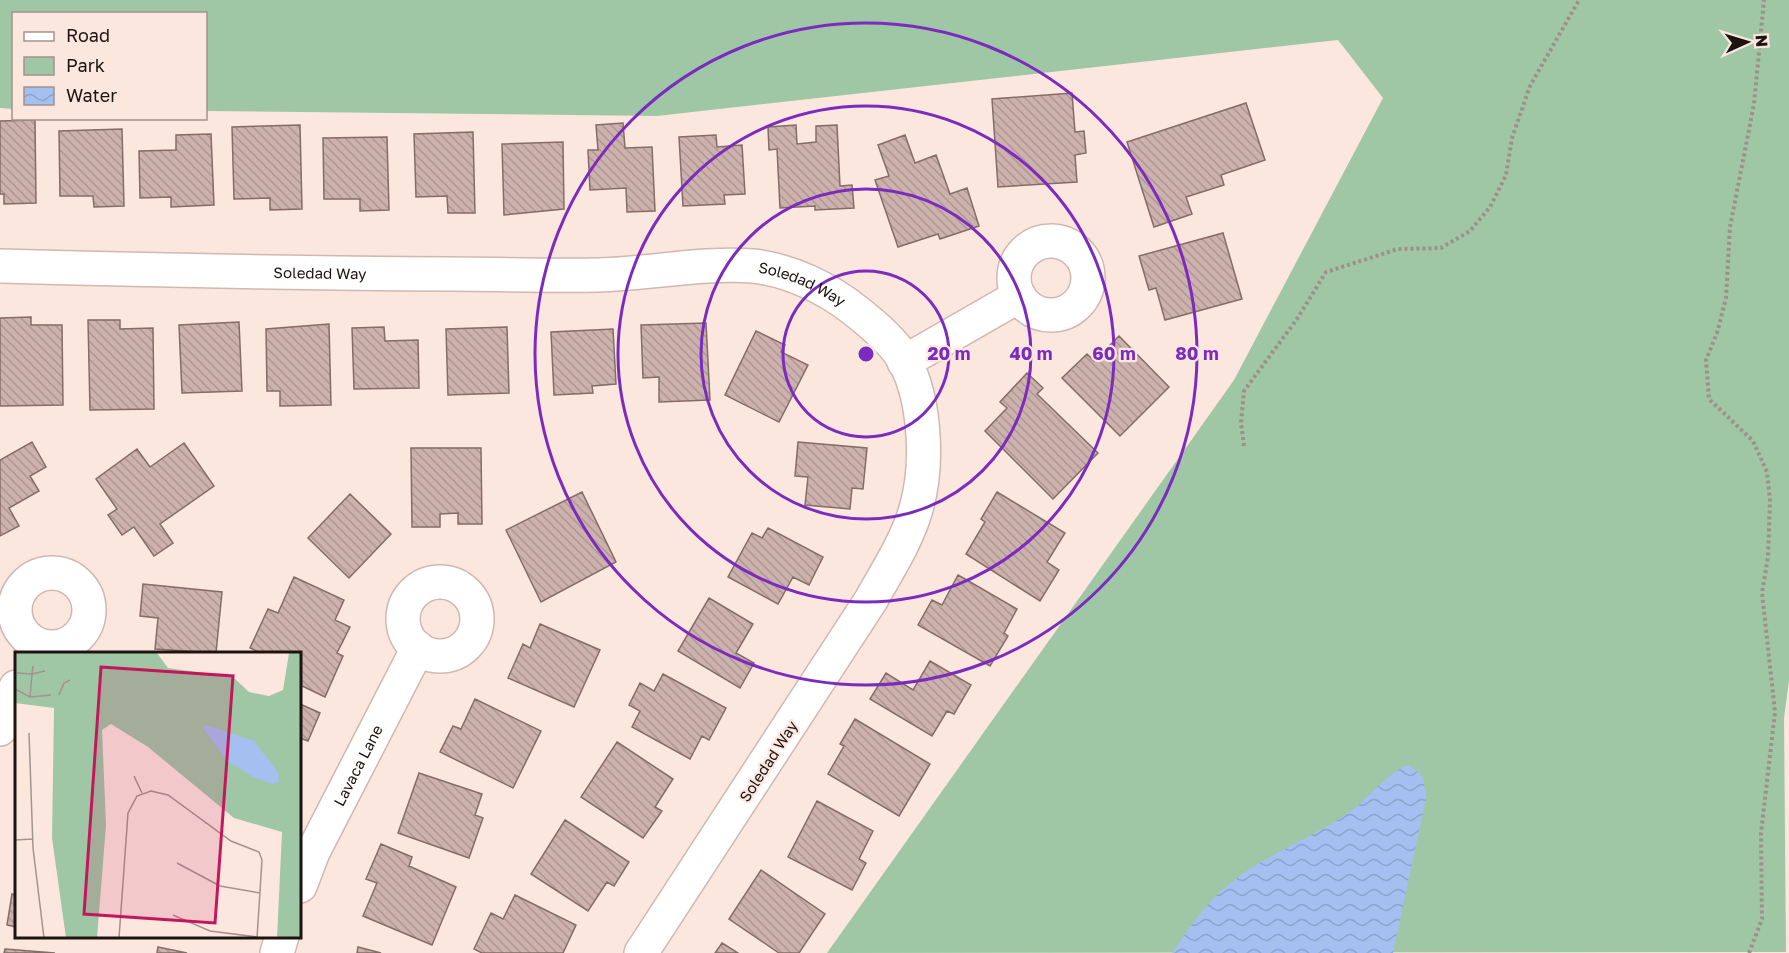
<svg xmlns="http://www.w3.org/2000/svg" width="1789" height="953" font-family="'Golos Text',sans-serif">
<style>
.green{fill:#9fc7a5}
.water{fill:url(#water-waves)}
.building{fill:url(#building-back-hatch);stroke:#846c67;stroke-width:1.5}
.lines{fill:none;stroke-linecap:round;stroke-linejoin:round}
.minor-casing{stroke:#d1b8ae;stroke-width:36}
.path{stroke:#9f8f89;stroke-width:4;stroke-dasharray:3 3;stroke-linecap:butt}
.minor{stroke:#fff;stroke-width:33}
.ring{fill:none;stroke:#7b2cbf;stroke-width:3}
.labels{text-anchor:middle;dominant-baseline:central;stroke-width:4.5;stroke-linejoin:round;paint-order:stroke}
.street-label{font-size:15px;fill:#1d1411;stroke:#fce7df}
.inset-road{fill:none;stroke:#a3938d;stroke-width:1.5}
.view{fill:#c2185b;fill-opacity:0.15;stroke:#c2185b;stroke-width:3}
.inset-edge{fill:none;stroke:#1d1411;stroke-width:3}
.centre{fill:#7b2cbf;stroke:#fce7df;stroke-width:3}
.ring-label{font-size:18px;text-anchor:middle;font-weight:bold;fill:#7b2cbf;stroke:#fce7df;stroke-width:4.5;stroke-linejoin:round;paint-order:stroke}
</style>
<defs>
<pattern id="water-waves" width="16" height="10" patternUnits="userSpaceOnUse" patternTransform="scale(1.5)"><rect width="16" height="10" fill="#a4bff0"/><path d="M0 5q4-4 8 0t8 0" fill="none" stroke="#8da3cd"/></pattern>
<pattern id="building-back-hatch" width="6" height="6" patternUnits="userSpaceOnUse" patternTransform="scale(1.5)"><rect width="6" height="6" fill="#ccb1ac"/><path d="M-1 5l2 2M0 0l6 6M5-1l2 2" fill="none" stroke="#af9793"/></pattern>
</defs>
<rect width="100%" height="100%" fill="#fce7df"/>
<path class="green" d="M0 0H1789V681L1784 718 1786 952 827 953 1234 380 1383 98 1338 40 657 116 206 111V14H14L13 109 0 108Z"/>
<path class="water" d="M1409 765 1423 777 1426 798 1393 953H1172C1185 934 1200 911 1217 895 1256 856 1313 840 1356 807 1369 796 1395 767 1409 765Z"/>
<path class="building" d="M1072 93 1075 132 1084 131 1086 153 1075 155 1077 182 998 187 992 99Z
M1246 103 1265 160 1221 175 1224 185 1186 197 1192 214 1154 227 1127 142Z
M35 120 36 203 4 204V194H0V121Z
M623 123 625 148 652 147 655 211 627 212 626 188 590 190 588 150H598L596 125Z
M300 125 302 209 270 210V198L234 199 232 127Z
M796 125 797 144 816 142V126L837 125 840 186 852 185 854 208 815 210V206L780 208 777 149 769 150 768 127Z
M122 129 124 206 94 207 93 196H60L59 131Z
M473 132 475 213H448L447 196 416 197 414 134Z
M211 134 214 205 171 207V197L140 198 139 151 176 150V135Z
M716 135 717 147 742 145 745 194 724 195 725 204 683 206 679 137Z
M905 135 915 163 936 155 950 194 967 188 979 226 940 239 938 234 898 247 875 180 889 176 878 145Z
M387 137 389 210 360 211V199H324L323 138Z
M563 142 564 209 504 215 502 144Z
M1223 233 1242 299 1165 320 1156 288 1149 290 1139 256Z
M31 317V325H62L63 405 0 406V318Z
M88 320H120V329L153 328 154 409 90 410Z
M239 322 242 391 182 393 179 325Z
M706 323 710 400 659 402V377L643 378 641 325Z
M329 324 331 405 280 406V391H267L266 329Z
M384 327 385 341 418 340 419 388 354 389 352 328Z
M507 327 509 393 448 395 446 329Z
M613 329 616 384 592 386 593 393 554 395 551 332Z
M756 331 785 345 781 352 808 365 779 422 725 395Z
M1119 336 1169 387 1120 436 1062 378 1087 354 1094 361Z
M1027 373 1043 388 1037 394 1098 453 1053 499 985 431 1007 408 1000 402Z
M32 442 46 467 30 476 39 491 9 508 19 526 0 536V460Z
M798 442 867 448 863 489 852 488 850 509 805 505 808 477 795 476Z
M184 443 214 486 160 524 173 543 154 556 134 527 122 535 108 515 117 509 96 479 137 449 150 467Z
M411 448H481L482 524H458V513L440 514V527H412Z
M582 492 616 562 541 602 506 530Z
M997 492 1065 533 1047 562 1059 570 1040 601 966 554 985 522 981 519Z
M350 494 391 534 349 578 308 538Z
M768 528 823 557 809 585 793 577 778 604 728 577 752 533 762 538Z
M958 575 1017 609 1004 633 1008 636 990 666 918 625 932 600 942 605Z
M294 577 344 600 335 620 350 627 337 653 343 656 325 697 300 685V653H261L250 648 268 609 278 613Z
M143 584 222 592 216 653 155 649 158 618 140 616Z
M709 598 753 624 736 653 754 663 740 688 678 651Z
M540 624 600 650 574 707 508 678 523 644 530 648Z
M930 661 971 685 954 714 947 711 932 736 870 699 886 673 913 690Z
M663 674 726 708 709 740 702 736 690 759 632 727 640 711 629 705 640 683 654 691Z
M475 699 541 731 513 788 440 752 453 726 461 729Z
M300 704 320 713 308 741 300 738Z
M855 719 930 764 899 816 828 774 844 746 840 744Z
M617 742 673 779 655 807 662 811 643 838 581 797Z
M419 773 482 794 475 815 483 818 469 858 398 833Z
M817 801 873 831 859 859 866 863 852 890 788 857Z
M565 820 629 862 614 886 607 882 588 911 531 874Z
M381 844 412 857 409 866 456 887 432 945 363 916 377 883 366 879Z
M761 870 825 914 799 953H779L729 919Z
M12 894 16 895V927L7 925Z
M515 895 576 925 563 953H482L474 949 491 913 503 919Z
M722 943 738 953H715Z
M158 947 187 953H157Z
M358 947 381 953H357Z
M5 949 55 953H4Z"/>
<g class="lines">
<g class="minor-casing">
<g id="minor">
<circle cx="1051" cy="278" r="37"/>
<path id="s1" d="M0 266C149 270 299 273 448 274 498 274 548 276 598 275 649 274 702 262 753 266 790 270 827 288 856 311 871 323 887 336 899 352 926 391 929 464 916 509 907 541 887 571 871 600L641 953"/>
<path d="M904 362 1019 296"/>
<circle cx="52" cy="610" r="37"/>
<circle cx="440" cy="619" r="37"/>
<path d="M0 729 16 687"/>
<path id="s2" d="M300 886 313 852 418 648"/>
<path d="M277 953 282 936"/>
</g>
</g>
<path class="path" d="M1244 446 1241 423 1244 391 1297 319 1326 272 1398 249 1441 248 1470 231 1490 207 1506 175 1512 138 1530 86 1579 0
M1749 953 1762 919 1761 833 1775 712 1762 593 1768 557 1770 501 1767 472 1753 441 1709 399 1706 360 1717 333 1726 298 1730 227 1754 104 1764 0"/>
<use href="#minor" class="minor"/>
</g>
<g class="ring">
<circle cx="866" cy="354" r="83"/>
<circle cx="866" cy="354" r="165"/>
<circle cx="866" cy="354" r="248"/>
<circle cx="866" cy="354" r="331"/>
</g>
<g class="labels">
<g class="street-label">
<text stroke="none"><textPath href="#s1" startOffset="320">Soledad Way</textPath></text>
<text stroke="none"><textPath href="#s1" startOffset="806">Soledad Way</textPath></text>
<text transform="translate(768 761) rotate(-57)">Soledad Way</text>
<text stroke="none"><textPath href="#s2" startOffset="134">Lavaca Lane</textPath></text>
</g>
</g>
<g transform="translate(15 652)">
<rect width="286" height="286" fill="#fce7df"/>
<path d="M0 1H142L153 16 218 25 234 40 254 44 268 38 274 1H286V286H262L267 180 219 166 133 95 96 72 87 78 91 173 82 286H51L37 186 39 56 0 51Z" fill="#9fc7a5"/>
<path d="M191 73 239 89 263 120 264 129 258 132 238 125 212 109 188 76Z" fill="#a4bff0"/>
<path class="inset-road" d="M18 14 17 22 30 19M2 21 17 22 15 45M0 37 15 45 36 43M44 43 49 31 55 28M14 81 18 196 29 286M119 124 127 141M0 188 18 187M162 211 205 234 245 241M158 263 195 279 242 285M104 286 113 161 122 144 136 139 153 143 216 189 244 200 247 208 242 286"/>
<path class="view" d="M86 15 218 24 200 271 69 262Z"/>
<rect width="286" height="286" class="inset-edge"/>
</g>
<circle cx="866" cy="354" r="9" class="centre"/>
<g class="ring-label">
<text x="949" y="360">20 m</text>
<text x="1031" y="360">40 m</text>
<text x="1114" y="360">60 m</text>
<text x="1197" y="360">80 m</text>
</g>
<rect x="12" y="12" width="195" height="108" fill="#fce7df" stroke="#a3938d" stroke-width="1.5"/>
<rect x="24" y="32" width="30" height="9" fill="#ffffff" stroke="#a3938d" stroke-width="1.5"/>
<text x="66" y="42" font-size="18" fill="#1d1411">Road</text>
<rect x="24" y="57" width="30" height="18" fill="#9fc7a5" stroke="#a3938d" stroke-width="1.5"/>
<text x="66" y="72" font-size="18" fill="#1d1411">Park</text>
<rect x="24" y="87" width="30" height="18" fill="url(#water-waves)" stroke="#a3938d" stroke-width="1.5"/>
<text x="66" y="102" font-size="18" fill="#1d1411">Water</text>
<g transform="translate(1747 42) rotate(86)" stroke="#fce7df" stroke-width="4.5" paint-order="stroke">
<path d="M0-4.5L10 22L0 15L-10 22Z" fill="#1d1411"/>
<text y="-9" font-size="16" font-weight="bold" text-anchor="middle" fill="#1d1411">N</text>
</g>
</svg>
